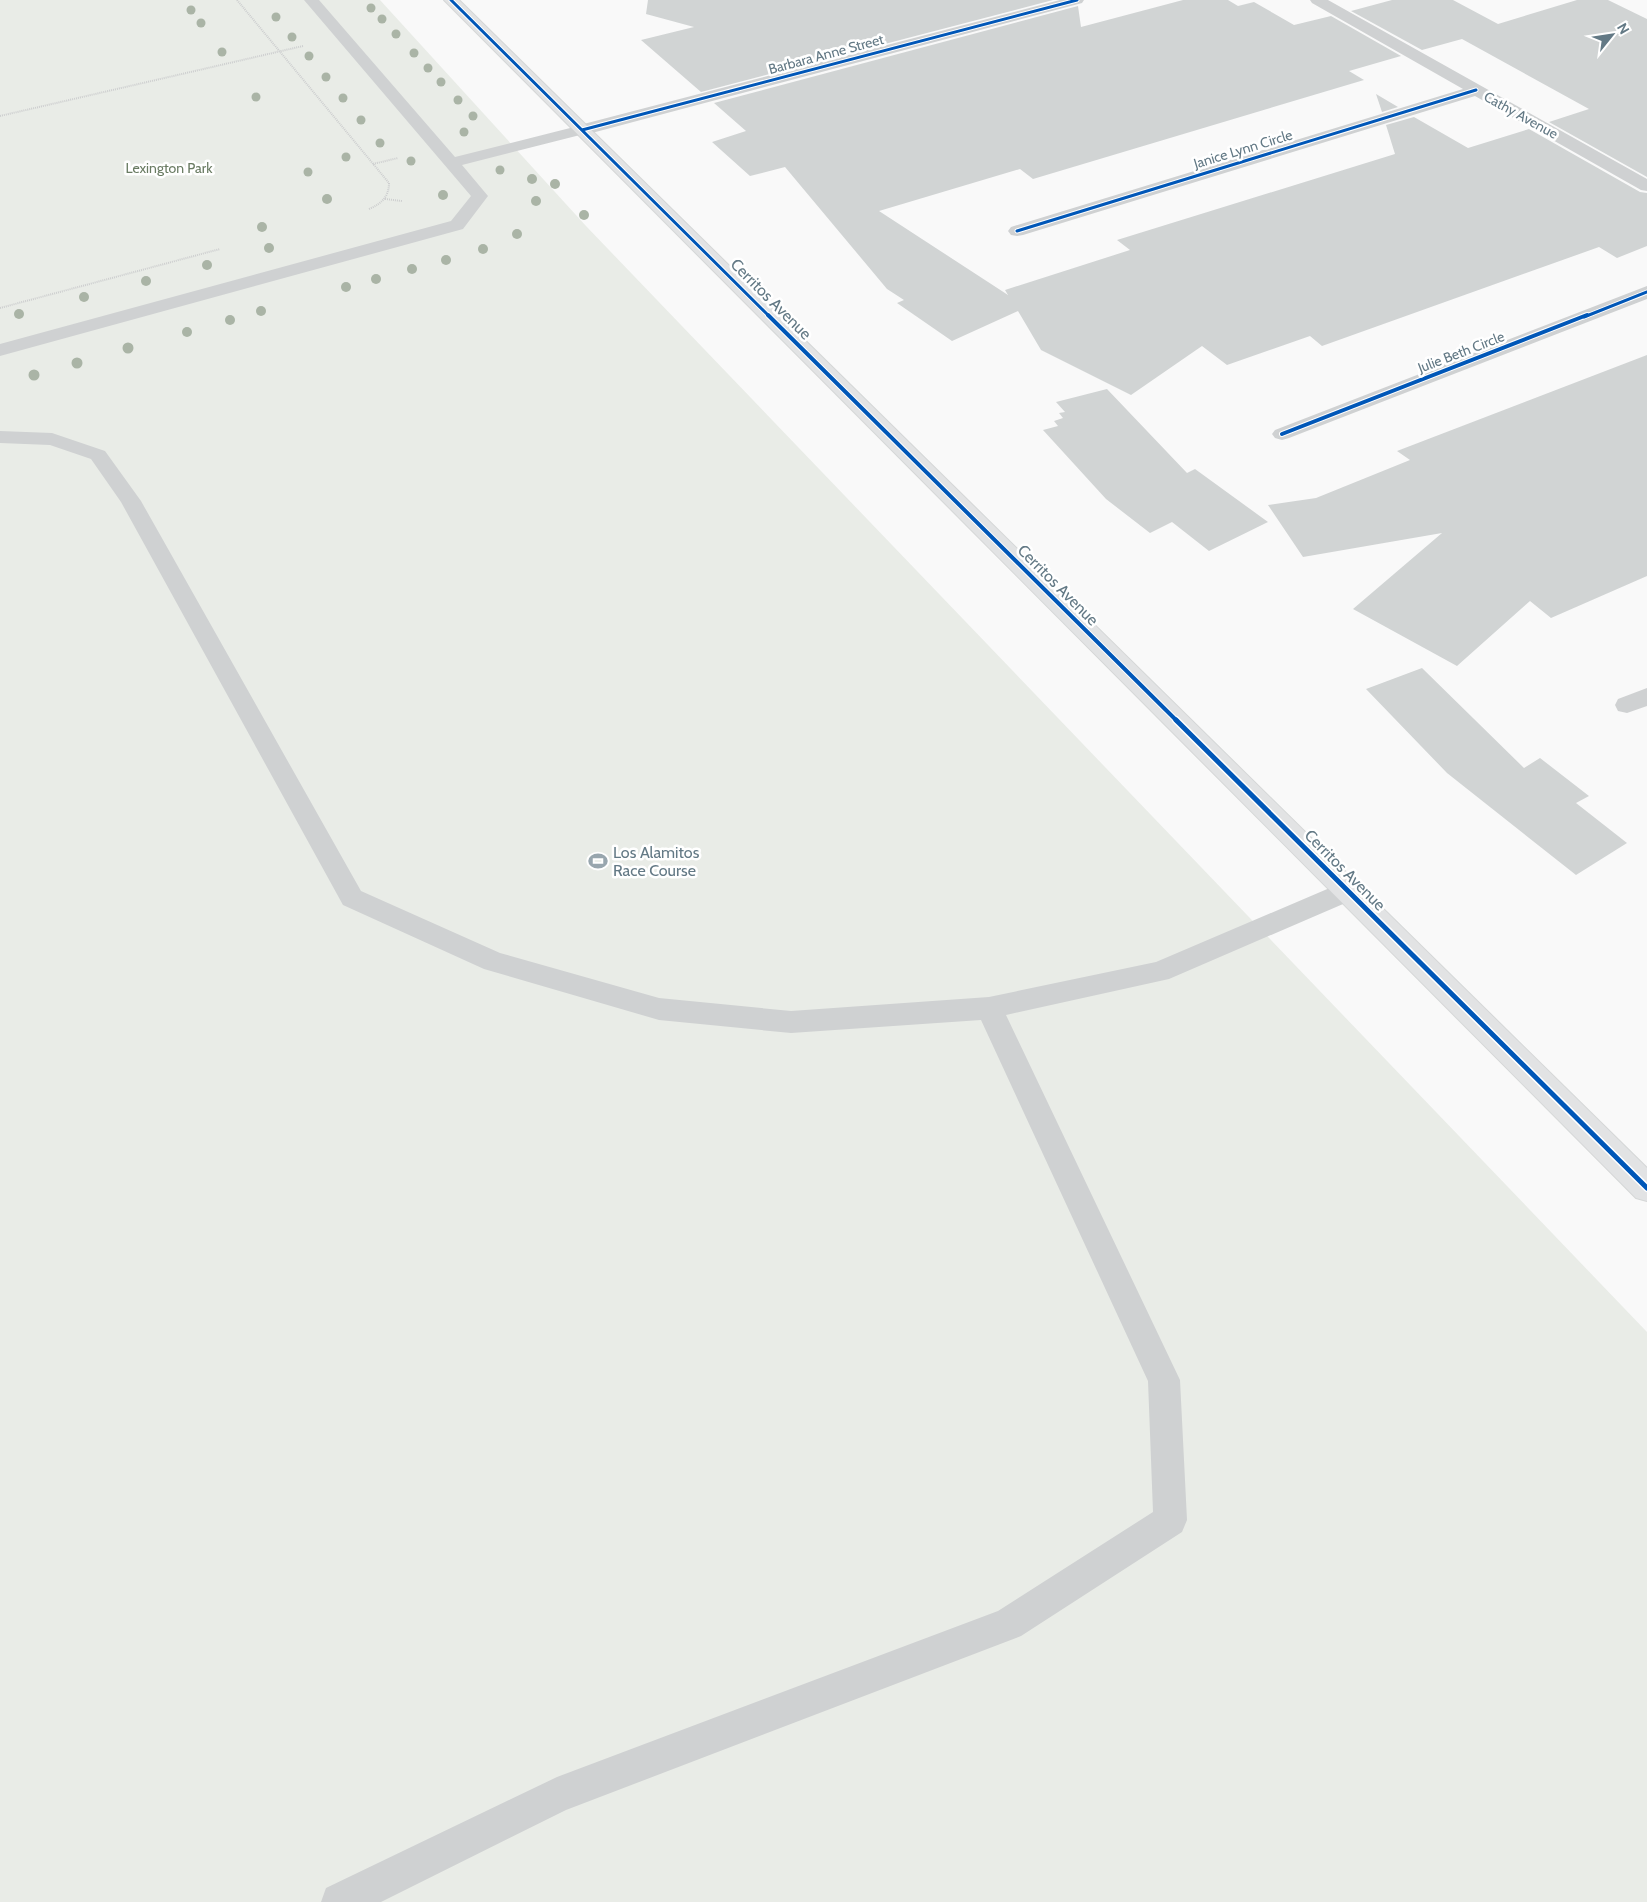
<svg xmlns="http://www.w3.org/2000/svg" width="1647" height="1902" font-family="Cabin,sans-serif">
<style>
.green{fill:#e9ece7}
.building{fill:#d1d4d4}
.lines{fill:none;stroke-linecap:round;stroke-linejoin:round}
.secondary-casing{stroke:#d5d7d7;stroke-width:2}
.path{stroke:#cdcecf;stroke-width:2;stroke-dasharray:1 1;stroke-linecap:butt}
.service{fill:#cfd1d2;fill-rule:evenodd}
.minor{fill:#cfd1d2;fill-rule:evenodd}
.secondary{fill:#e2e3e4;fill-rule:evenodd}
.cycleway-far2-casing{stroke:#fff;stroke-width:5}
.cycleway-far1-casing{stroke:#fff;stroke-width:6}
.cycleway-casing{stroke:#fff;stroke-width:8}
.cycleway-far2{stroke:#0057b8;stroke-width:3}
.cycleway-far1{stroke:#0057b8;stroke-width:4}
.cycleway{stroke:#0057b8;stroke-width:5}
.tree{fill:#aab4a6}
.labels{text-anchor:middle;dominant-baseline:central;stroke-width:5;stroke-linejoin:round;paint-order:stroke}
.far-street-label{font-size:14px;fill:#637985;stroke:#fff}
.far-park-label{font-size:14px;fill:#697b62;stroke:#fff}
.street-label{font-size:16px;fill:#637985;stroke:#fff}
.poi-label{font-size:16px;fill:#637985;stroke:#fff;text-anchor:start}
</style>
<rect width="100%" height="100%" fill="#f9f9f9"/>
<path class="green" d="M0 0H380L586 226 1647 1332V1902H0Z"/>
<path class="building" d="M648 0H1053L701 92 641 40 694 27 646 14Z
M1183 0H1228L1238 6 1254 2 1294 25 1331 16 1401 56 1349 71 1364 80 1033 179 1020 169 879 211 1008 295 1005 290 1130 250 1117 240 1395 154 1386 125 1414 117 1468 148 1529 129 1640 192 1647 193V246L1617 258 1599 247 1322 346 1310 336 1227 365 1202 346 1131 395 1041 350 1018 311 952 341 897 303 904 300 887 289 785 167 750 176 712 142 746 131 714 103 1078 6 1081 27Z
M1392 0H1453L1498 24 1577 0H1608L1647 19V177L1549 122 1589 109 1462 39 1422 50 1351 11Z
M1376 94 1398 107 1382 112Z
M1647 355V576L1551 618 1530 601 1457 666 1353 609 1442 533 1303 557 1268 505 1316 498 1410 460 1397 451Z
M1107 389 1187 473 1195 469 1268 522 1209 551 1172 522 1150 533 1106 499 1043 430 1058 426 1054 421 1063 418 1059 413 1065 412 1056 402Z
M1422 668 1524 768 1540 758 1589 796 1576 803 1627 843 1576 875 1447 773 1366 689Z"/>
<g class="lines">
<g class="secondary-casing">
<path id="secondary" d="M444 0H459L1647 1168V1201L1636 1198Z"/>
</g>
<path class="path" d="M237 0 389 183C389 197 381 204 369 209
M0 116 303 46
M373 164 398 158
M385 199 402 201
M0 308 220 249"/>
<path class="service" d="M304 0H319L455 157 582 125 588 127 590 130 588 133 462 165 488 196 463 229 0 356V344L451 221 471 196Z
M0 431 52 433 105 451 141 501 361 891 500 953 659 998 791 1011 989 997 1156 962 1339 884 1348 881 1357 884 1361 891 1357 898 1169 979 1006 1015 1180 1380 1187 1520 1182 1532 1021 1636 566 1810 381 1902H321L326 1888 557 1777 998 1611 1153 1512 1148 1381 981 1020 791 1033 659 1020 484 969 343 905 121 502 91 459 50 445 0 443Z"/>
<path class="minor" d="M1060 0H1084L1082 3 588 134H576L574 130 576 126Z
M1310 0H1328L1647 179V191L1641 190 1475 96 1023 235 1017 236 1011 235 1008 231 1011 227 1463 89 1312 3Z
M1647 286V299L1289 438 1282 440 1275 438 1272 434 1275 430Z
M1647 688V706L1627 713 1618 711 1615 705 1618 699Z"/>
<use href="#secondary" class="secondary"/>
<g class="cycleway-far2-casing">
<path id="cycleway-far2" d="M451 0 770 317
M582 130 1077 0
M1017 231 1476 90
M1584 317 1647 292"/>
</g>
<g class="cycleway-far1-casing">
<path id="cycleway-far1" d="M768 315 1177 721
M1282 434 1587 315"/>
</g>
<g class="cycleway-casing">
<path id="cycleway" d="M1176 720 1647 1188"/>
</g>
<use href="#cycleway-far2" class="cycleway-far2"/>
<use href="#cycleway-far1" class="cycleway-far1"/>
<use href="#cycleway" class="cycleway"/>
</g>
<g class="tree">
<circle cx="371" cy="8" r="4.5"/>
<circle cx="191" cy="10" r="4.5"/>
<circle cx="276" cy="17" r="4.5"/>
<circle cx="382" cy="19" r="4.5"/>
<circle cx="201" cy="23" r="4.5"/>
<circle cx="396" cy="34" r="4.5"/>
<circle cx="292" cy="37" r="4.5"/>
<circle cx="222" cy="52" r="4.5"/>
<circle cx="414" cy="53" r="4.5"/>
<circle cx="309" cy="56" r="4.5"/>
<circle cx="428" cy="68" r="4.5"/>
<circle cx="326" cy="77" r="4.5"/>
<circle cx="441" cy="82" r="4.5"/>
<circle cx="256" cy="97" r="4.5"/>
<circle cx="343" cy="98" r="4.5"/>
<circle cx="458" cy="100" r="4.5"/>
<circle cx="473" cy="116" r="4.5"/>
<circle cx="361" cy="120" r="4.5"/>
<circle cx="464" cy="132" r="4.5"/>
<circle cx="380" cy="143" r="4.5"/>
<circle cx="346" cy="157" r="4.5"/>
<circle cx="411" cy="161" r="4.5"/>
<circle cx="500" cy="170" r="4.5"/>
<circle cx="308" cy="172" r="4.5"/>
<circle cx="532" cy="179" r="5"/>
<circle cx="555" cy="184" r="5"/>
<circle cx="443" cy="195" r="5"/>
<circle cx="327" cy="199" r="5"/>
<circle cx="536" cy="201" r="5"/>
<circle cx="584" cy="215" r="5"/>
<circle cx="262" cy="227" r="5"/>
<circle cx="517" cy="234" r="5"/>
<circle cx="269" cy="248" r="5"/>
<circle cx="483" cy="249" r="5"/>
<circle cx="446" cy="260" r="5"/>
<circle cx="207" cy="265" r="5"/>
<circle cx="412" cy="269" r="5"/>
<circle cx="376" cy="279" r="5"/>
<circle cx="146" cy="281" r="5"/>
<circle cx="346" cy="287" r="5"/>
<circle cx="84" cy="297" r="5"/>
<circle cx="261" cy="311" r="5"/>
<circle cx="19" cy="314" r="5"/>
<circle cx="230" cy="320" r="5"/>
<circle cx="187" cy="332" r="5"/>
<circle cx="128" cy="348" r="5.5"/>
<circle cx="77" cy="363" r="5.5"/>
<circle cx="34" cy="375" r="5.5"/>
</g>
<defs>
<g id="stadium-bare" transform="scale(1.5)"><path d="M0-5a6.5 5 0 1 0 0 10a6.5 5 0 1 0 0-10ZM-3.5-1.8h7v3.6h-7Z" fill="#98a6ae" stroke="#fff" stroke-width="2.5" paint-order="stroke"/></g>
</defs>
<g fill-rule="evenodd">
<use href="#stadium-bare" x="598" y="861"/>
</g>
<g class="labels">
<g class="far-street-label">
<text transform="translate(826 54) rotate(-15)">Barbara Anne Street</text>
<text transform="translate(1521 115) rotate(29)">Cathy Avenue</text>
<text transform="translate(1243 149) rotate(-17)">Janice Lynn Circle</text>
<text transform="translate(1461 352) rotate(-21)">Julie Beth Circle</text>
</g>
<g class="far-park-label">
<text x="169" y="168">Lexington Park</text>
</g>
<g class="street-label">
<text transform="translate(771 299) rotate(45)">Cerritos Avenue</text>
<text transform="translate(1058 585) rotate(45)">Cerritos Avenue</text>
<text transform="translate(1345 870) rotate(45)">Cerritos Avenue</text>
</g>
<g class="poi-label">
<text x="613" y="852">Los Alamitos<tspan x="613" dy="18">Race Course</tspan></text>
</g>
</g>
<g transform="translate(1612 35) rotate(60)" stroke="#ffffff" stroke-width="4" paint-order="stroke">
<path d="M0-4L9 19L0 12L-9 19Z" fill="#637985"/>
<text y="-8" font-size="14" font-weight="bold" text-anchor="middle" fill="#637985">N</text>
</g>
</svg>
